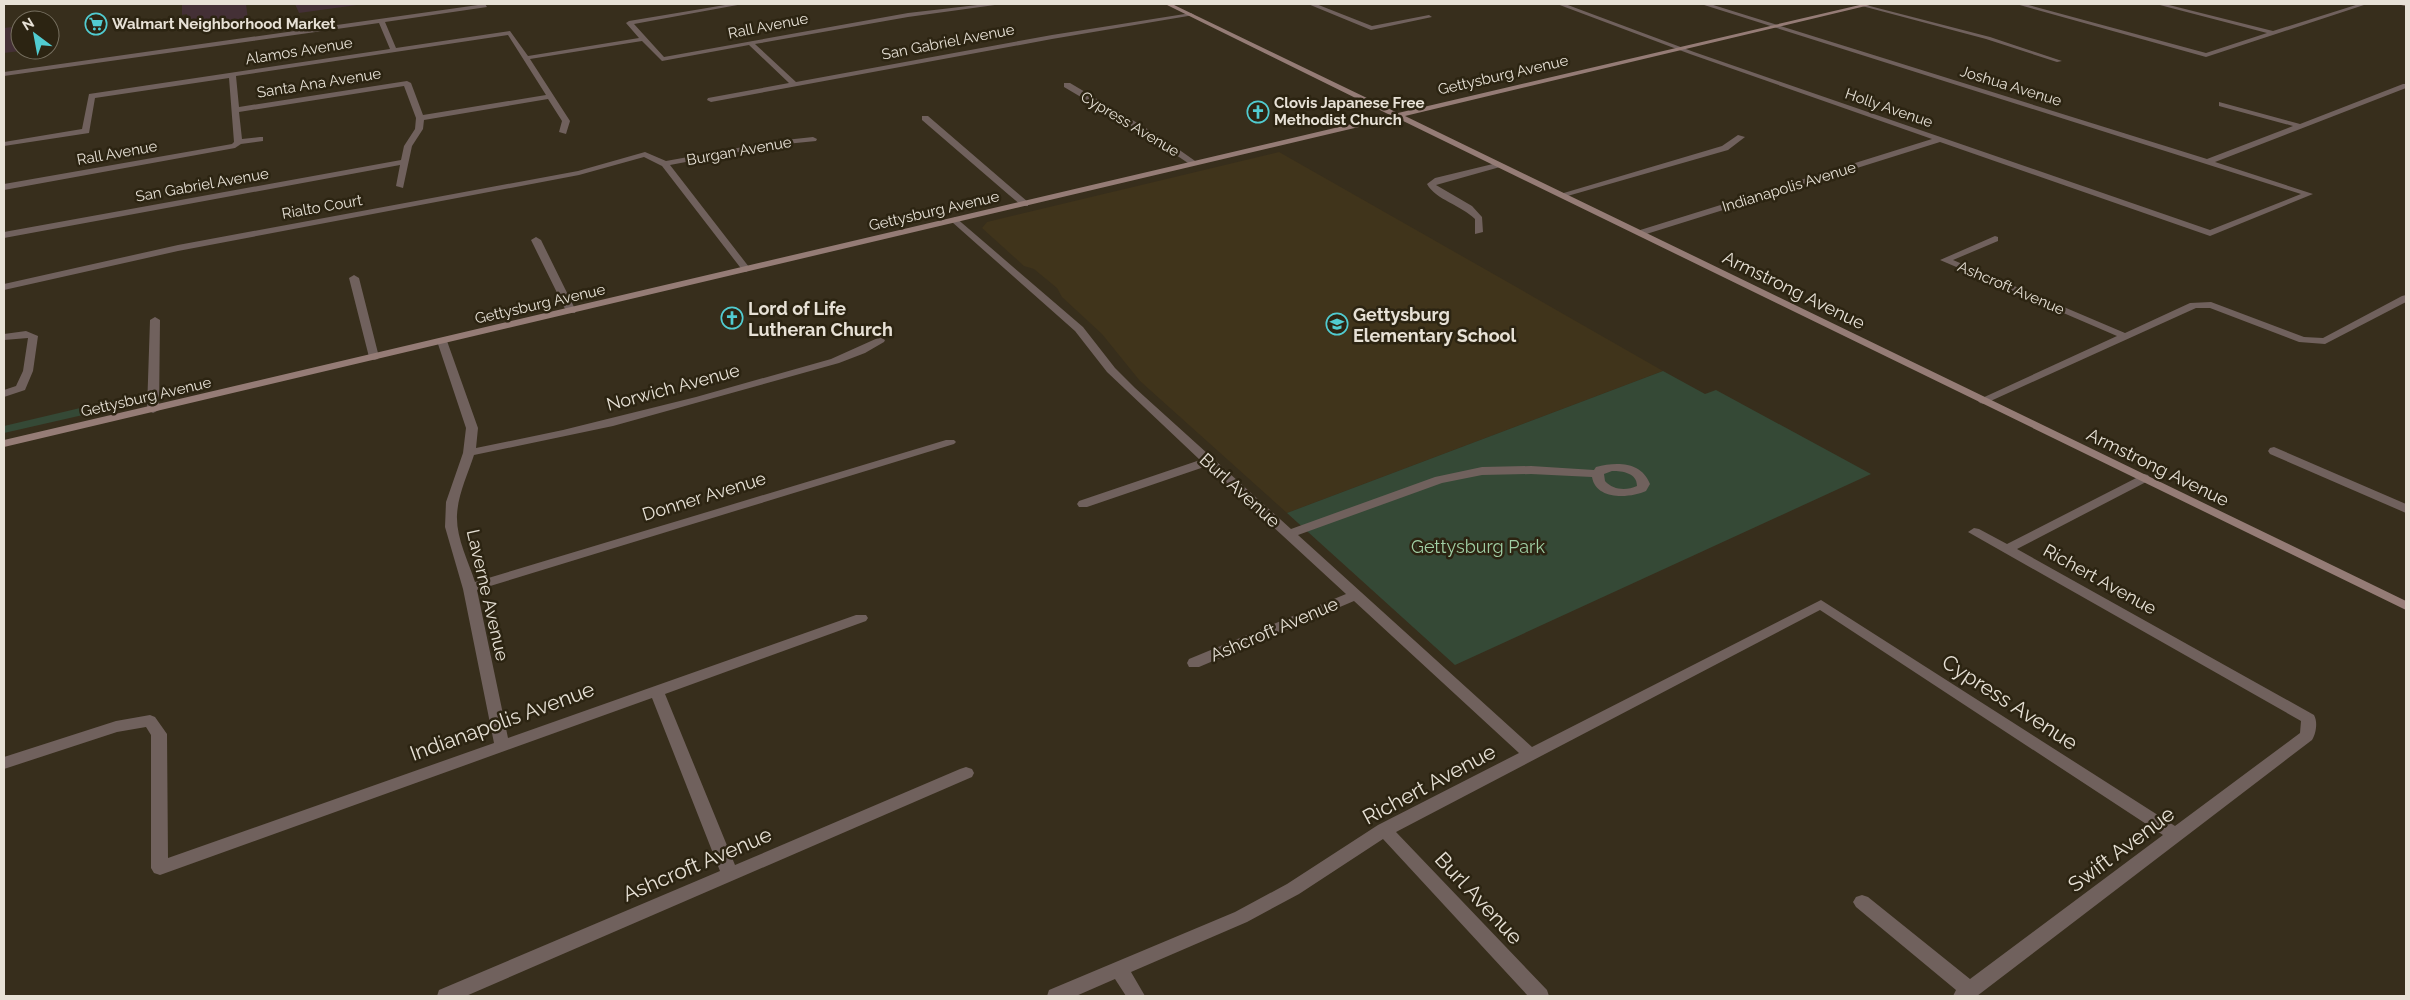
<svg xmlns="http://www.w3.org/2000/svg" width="2410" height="1000" font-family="Raleway,sans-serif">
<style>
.commercial{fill:#443036}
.built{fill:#40341b}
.green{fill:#354936}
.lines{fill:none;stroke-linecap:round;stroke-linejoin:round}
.street{fill:#70615d;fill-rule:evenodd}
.secondary{fill:#957c76;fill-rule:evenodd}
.labels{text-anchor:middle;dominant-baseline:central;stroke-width:5;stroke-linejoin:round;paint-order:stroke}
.far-poi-label{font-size:15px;font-weight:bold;fill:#e7e1d6;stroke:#2c2412;text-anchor:start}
.far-street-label{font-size:15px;fill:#e7e1d6;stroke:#2c2412}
.street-label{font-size:18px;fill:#e7e1d6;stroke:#2c2412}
.poi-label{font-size:18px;font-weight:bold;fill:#e7e1d6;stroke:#2c2412;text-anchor:start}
.park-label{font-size:18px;fill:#a0cfa4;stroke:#2c2412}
.near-street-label{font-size:21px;fill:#e7e1d6;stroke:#2c2412}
</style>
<rect width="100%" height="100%" fill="#372e1c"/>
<path class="commercial" d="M182 4H246L248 20 189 28 187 14 182 15Z
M295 4H364L299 13Z
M20 26V51L4 53V28Z"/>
<path class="built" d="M1279 152 1504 280 1663 371 1287 513 1140 381 1102 334 1062 297 1057 288 1034 269 1024 266 982 228 987 222Z"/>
<path class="green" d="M1663 371 1705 394 1716 390 1871 474 1455 665 1287 513Z
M131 396V399L118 407 4 433V426Z"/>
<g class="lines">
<path class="street" d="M485 4 487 7 385 22 396 48 510 31 528 56 639 38 626 23 629 21 731 4H743L634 24 664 57 908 13 986 4H1002L908 17 755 44 796 82 1052 35 1191 13 1194 15 1052 39 711 102 707 100 708 98 789 83 749 45 662 61 642 41 530 59 570 121 566 134 559 132 562 121 548 99 424 120 423 129 412 146 403 188 396 186 400 165 4 238V232L401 160 404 146 415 129 416 118 404 86 239 112 242 139 260 137H263V141L241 144 235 148 4 190V184L232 144 234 142 229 78 95 98 89 133 4 146V142L82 129 89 94 390 49 379 23 4 76V72ZM508 35 546 95 423 115 411 83 407 81 239 107 236 76Z
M1308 4H1316L1372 26 1429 15 1432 17 1371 30Z
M1557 4H1565L1694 52 2210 230 2301 194 1701 4H1710L2207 159 2293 126 2219 106V102L2300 124 2403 84H2406V88L2215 162 2313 194 2210 236 1940 142 1640 236 1635 233 1637 231 1932 139 1690 54Z
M1862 4 1990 37 2062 61 2057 62 1986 39 1862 6Z
M2016 4H2025L2206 53 2267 33 2156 4H2165L2273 31 2359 4H2367L2206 57Z
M1064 83H1070L1161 137 1198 163 1191 165 1155 141 1064 87Z
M922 116H928L1028 202V206H1022L1009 195 922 120Z
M1738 135 1745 137 1728 150 1564 197 1557 195 1722 146Z
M813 137 817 139 816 141 776 145 670 165 749 267 751 269 746 272 743 271 662 166 644 157 579 175 178 251 4 290V284L178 245 578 171 645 152 666 161 776 141Z
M1497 163H1500V167L1436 185 1472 206 1482 217 1483 232 1475 234V219C1461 205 1436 200 1427 184L1435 178Z
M955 217 1083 327 1115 368 1135 388 1291 529 1435 477 1482 467 1531 466 1594 470 1596 467C1616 462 1641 461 1650 484L1646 491C1631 498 1596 501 1592 477L1531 474 1482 475 1442 483 1298 535 1532 747 1821 600 2175 826 2300 733 2301 721 1968 532 1974 528 1979 529 2007 544 2144 474 2148 475 2150 478 2148 481 2017 549 2314 715C2318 722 2316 734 2312 740L1977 996H1953L1956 990 1856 907 1853 902 1856 897 1862 895 1868 897 1970 979 2163 835 1820 610 1396 832 1547 990 1549 996H1528L1383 839 1299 894 1247 922 1131 972 1145 996H1126L1115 979 1076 996H1047L1049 990 1235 912 1287 884 1378 825 1519 753 1354 601 1199 667H1189L1187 663 1189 659 1346 594 1207 466 1087 507H1079L1077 504 1079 501 1200 460 1107 372 1075 331 952 222 951 220ZM1612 471C1623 471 1637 473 1637 486 1626 491 1613 490 1605 481L1604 474Z
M1995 236 1998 237V241L1953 260 2125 333 2190 303 2211 302 2304 337 2323 338 2402 296 2406 295V302L2325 344 2299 342 2210 308H2196L1984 404 1980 403 1978 401 1980 399 2117 336 1940 260Z
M536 237 541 240 576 311 575 313H567L566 311 531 240Z
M354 275 359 278 379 357 378 359 374 360 369 357 349 278Z
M155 317 160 320 159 410 153 413 147 410 150 320Z
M26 331 38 336 33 371 25 390 4 397V390L16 386 23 371 28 338 4 340V334Z
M880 337 885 340 884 342 865 353 839 363 613 426 474 455C468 474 458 494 457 515 456 538 468 560 475 582L946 440H954L956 442 954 444 477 590 508 738 856 615H866L868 618 866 621 665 694 735 865 960 769 966 767 972 769 974 773 972 777 466 996H437L439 990 720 871 652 698 160 875 154 873 151 868V735L146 727 117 732 4 769V757L116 721 150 715 155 717 167 734 168 858 494 743 463 589 445 527 446 502 463 453 466 428 437 341 438 339H446L447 341 478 428 476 448 563 430 696 397 831 359Z
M2274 447 2406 504V513L2270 454 2268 451 2270 448Z"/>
<path class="secondary" d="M1165 4H1172L1398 113 1864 4H1874L1405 116 2406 601V610L1397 118 4 447V440L1390 115Z
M2400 4H2406V6L2401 5Z"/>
</g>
<defs>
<g id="supermarket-ring" transform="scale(1.125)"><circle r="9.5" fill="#2c2412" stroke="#51ccd1" stroke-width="1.5"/><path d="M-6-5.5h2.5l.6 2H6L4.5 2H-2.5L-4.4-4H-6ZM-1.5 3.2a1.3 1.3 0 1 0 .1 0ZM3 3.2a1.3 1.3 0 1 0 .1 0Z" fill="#51ccd1"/></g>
<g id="church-ring" transform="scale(1.125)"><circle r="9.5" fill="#2c2412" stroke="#51ccd1" stroke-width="1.5"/><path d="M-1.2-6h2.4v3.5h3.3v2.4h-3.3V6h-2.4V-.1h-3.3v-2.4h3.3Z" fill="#51ccd1"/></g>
<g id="school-ring" transform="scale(1.125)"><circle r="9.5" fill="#2c2412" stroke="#51ccd1" stroke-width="1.5"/><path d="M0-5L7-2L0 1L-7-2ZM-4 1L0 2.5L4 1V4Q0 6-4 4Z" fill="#51ccd1"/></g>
</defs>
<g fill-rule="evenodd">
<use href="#supermarket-ring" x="96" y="24"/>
<use href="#church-ring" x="1258" y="112"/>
<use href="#church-ring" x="732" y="318"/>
<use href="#school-ring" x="1337" y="324"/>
</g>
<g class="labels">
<g class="far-poi-label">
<text x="112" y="24">Walmart Neighborhood Market</text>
<text x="1274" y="103">Clovis Japanese Free<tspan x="1274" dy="17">Methodist Church</tspan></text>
</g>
<g class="far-street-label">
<text transform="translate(768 26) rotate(-11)">Rall Avenue</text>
<text transform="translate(948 42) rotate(-11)">San Gabriel Avenue</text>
<text transform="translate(299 51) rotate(-9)">Alamos Avenue</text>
<text transform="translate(1503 75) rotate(-13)">Gettysburg Avenue</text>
<text transform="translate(319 83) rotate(-9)">Santa Ana Avenue</text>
<text transform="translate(2011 86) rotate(17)">Joshua Avenue</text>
<text transform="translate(1889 108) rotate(19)">Holly Avenue</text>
<text transform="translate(1130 124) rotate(31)">Cypress Avenue</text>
<text transform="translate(739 151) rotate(-10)">Burgan Avenue</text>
<text transform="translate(117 153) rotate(-10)">Rall Avenue</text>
<text transform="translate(202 185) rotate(-10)">San Gabriel Avenue</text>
<text transform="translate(1789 187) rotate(-17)">Indianapolis Avenue</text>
<text transform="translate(322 207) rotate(-10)">Rialto Court</text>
<text transform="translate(934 211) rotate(-13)">Gettysburg Avenue</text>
<text transform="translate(2011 288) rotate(23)">Ashcroft Avenue</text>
<text transform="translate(540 304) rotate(-13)">Gettysburg Avenue</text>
<text transform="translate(146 397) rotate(-13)">Gettysburg Avenue</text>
</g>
<g class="street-label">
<text transform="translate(1794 290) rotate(26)">Armstrong Avenue</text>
<text transform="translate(673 387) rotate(-15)">Norwich Avenue</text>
<text transform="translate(2158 467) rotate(26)">Armstrong Avenue</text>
<text transform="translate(1240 490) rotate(42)">Burl Avenue</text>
<text transform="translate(704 496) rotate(-17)">Donner Avenue</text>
<text transform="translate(2100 579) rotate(29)">Richert Avenue</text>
<text transform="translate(488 595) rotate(77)">Laverne Avenue</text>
<text transform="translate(1274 629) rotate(-23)">Ashcroft Avenue</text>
</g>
<g class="poi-label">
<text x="748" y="308">Lord of Life<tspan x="748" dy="21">Lutheran Church</tspan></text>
<text x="1353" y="314">Gettysburg<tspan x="1353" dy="21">Elementary School</tspan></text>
</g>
<g class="park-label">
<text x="1478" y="546">Gettysburg Park</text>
</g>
<g class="near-street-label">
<text transform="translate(2010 702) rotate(33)">Cypress Avenue</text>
<text transform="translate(502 721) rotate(-20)">Indianapolis Avenue</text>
<text transform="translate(1429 784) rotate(-28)">Richert Avenue</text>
<text transform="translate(2121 849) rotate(-37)">Swift Avenue</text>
<text transform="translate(697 864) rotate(-23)">Ashcroft Avenue</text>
<text transform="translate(1479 898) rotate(47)">Burl Avenue</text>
</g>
</g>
<rect width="2410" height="1000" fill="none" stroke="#e7e1d6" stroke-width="10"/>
<g transform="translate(35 35) rotate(328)"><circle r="24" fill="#2c2412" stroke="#777060"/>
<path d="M0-4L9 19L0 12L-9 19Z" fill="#51ccd1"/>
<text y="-8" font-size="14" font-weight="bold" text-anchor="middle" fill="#e7e1d6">N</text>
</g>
</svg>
